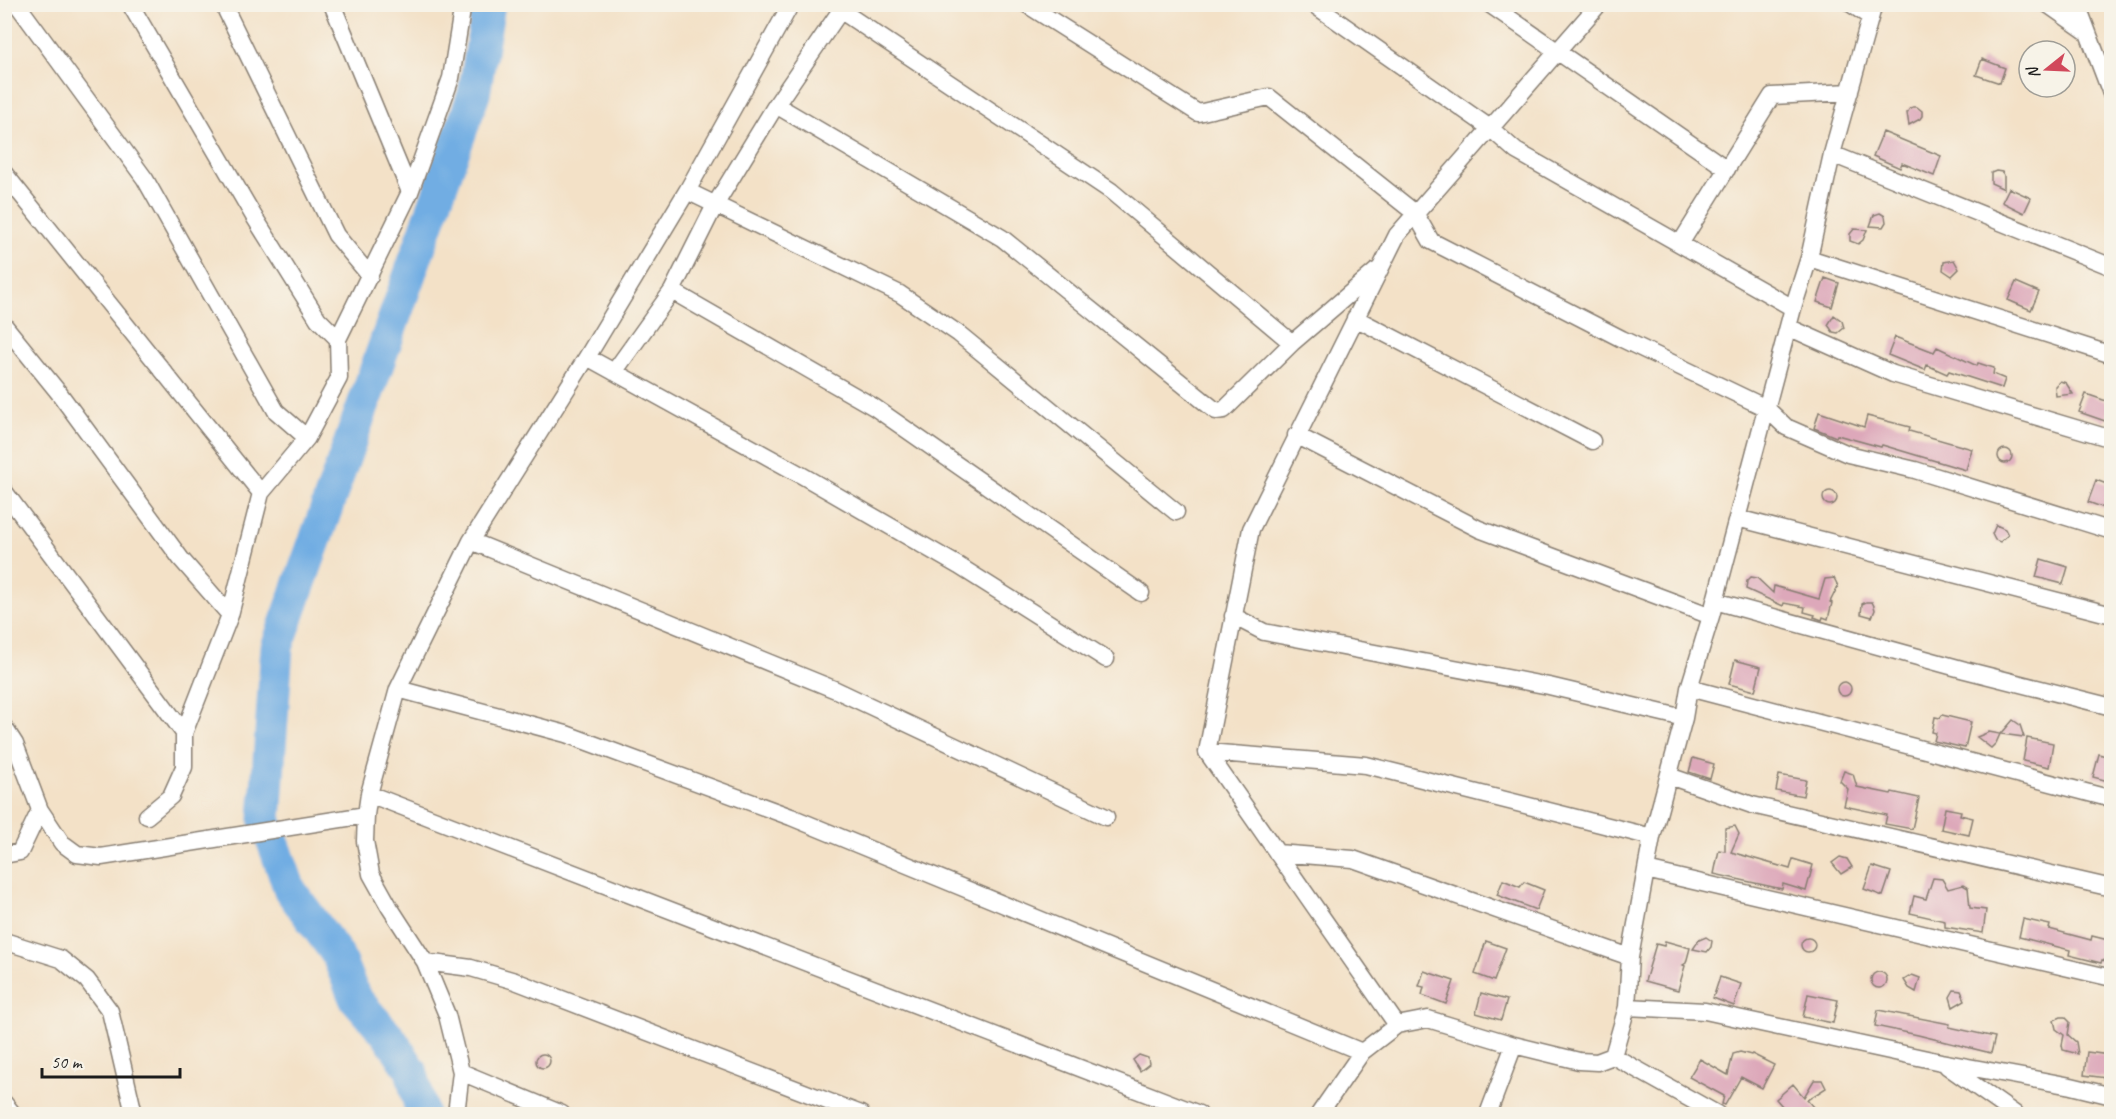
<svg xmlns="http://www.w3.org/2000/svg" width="2116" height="1119" font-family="Caveat,sans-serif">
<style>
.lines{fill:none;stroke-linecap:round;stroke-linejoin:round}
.river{stroke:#71ade3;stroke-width:33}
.building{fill:#dda8ba}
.minor-casing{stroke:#887e72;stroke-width:19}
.minor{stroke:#fff;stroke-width:16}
</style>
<rect width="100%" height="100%" fill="#f7f3e8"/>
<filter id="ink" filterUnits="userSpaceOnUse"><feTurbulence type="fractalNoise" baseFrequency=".0167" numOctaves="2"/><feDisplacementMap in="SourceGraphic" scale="12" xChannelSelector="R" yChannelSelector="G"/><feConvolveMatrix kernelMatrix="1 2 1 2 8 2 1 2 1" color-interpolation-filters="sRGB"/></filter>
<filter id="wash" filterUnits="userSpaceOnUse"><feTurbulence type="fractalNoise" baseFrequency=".008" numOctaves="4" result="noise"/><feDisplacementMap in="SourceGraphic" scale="24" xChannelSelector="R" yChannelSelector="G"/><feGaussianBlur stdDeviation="1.35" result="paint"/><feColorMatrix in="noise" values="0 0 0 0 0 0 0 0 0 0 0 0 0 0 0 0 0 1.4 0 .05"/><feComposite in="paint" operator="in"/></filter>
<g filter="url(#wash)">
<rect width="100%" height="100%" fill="#f3e1c7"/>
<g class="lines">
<path class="river" d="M422 1114 411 1070 390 1038 355 998 337 954 290 890 265 819 277 647 474 94 489 4"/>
</g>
<g id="blocks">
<path class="building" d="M1982 59 2005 68 2000 83 1976 75Z
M1913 107H1917L1922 111V116L1920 119 1909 125 1907 113 1910 108Z
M1883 132 1941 156 1934 176 1902 163 1900 168 1873 156Z
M1996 171 2002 172 2004 175V189L1991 183V173Z
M2009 188 2031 198 2024 213 2002 202Z
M1880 213 1885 216 1886 222 1883 227 1870 226 1874 215Z
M1854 229 1867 230 1863 240 1858 244 1850 241V234Z
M1954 260 1959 269 1952 276 1943 270 1944 262Z
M1825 278 1839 283 1832 307 1817 302Z
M2016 282 2039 292 2031 310 2008 300Z
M1834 315 1842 321 1844 328 1838 333 1833 332 1828 325Z
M1895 337 1934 352 1937 347 1977 366 1978 363 1994 368 1993 374 2005 379 2002 388 1949 371 1947 374 1927 365 1925 370 1888 355Z
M2060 381 2066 383 2073 394 2056 396 2055 386Z
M2086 394 2112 403 2105 421 2079 412Z
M1819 412 1864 427 1867 416 1910 427 1909 431 1972 449 1966 470 1882 445 1881 447 1837 435 1836 437 1814 428Z
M1998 456a7 7 0 1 1 14 0a7 7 0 1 1-14 0Z
M2096 480 2112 486V511L2088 502Z
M1823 498a7 7 0 1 1 14 0a7 7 0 1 1-14 0Z
M1996 525 2005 529 2008 535 2000 542 1995 540 1992 534Z
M2041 559 2068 567 2063 584 2036 577Z
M1751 577 1757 578 1773 593 1774 586 1819 599 1825 579 1834 578 1838 586 1830 602 1832 603 1828 619 1823 617 1822 620 1814 617 1815 615 1804 612 1805 607 1784 603 1783 606 1746 589 1747 581Z
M1866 602H1872L1874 606 1875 610 1872 617 1861 614 1862 604Z
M1735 660 1761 667 1755 691 1729 684Z
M1837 689a7 7 0 1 1 14 0a7 7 0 1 1-14 0Z
M1942 715 1971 722 1965 748 1934 741 1936 733 1932 732 1935 717 1940 718Z
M2013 720 2020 725 2024 737 2001 734Z
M1989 732 2000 734 1996 743 1991 748 1977 737Z
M2027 738 2053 743 2049 767 2023 761Z
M2099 754 2112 758V782L2093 777Z
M1693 758 1714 764 1710 779 1689 772Z
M1844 771 1853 774 1857 787 1891 794 1892 792 1919 798 1912 829 1885 824 1887 815 1844 806 1848 789 1840 781Z
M1779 775 1806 780 1803 796 1776 791Z
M1945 808 1961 811 1960 815 1973 818 1969 835 1941 829Z
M1735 826 1739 834 1731 852 1790 869 1793 859 1813 865 1806 891 1783 884 1782 889 1714 874 1719 850 1725 851V828Z
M1840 857 1847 859 1852 867 1841 874 1832 863Z
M1872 866 1891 872 1883 896 1864 889Z
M1933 878 1942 879 1948 889 1963 885 1968 888 1970 908 1986 910 1983 933 1945 927V921L1910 913 1914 896 1926 899Z
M1503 880 1520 887 1524 882 1544 890 1536 910 1497 895Z
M2023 919 2050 925 2049 929 2091 940 2092 936 2112 941V963L2102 960 2101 963 2069 955 2070 950 2019 937Z
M1706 937 1712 941 1711 947 1707 952 1693 949 1699 940Z
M1801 945a7 7 0 1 1 14 0a7 7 0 1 1-14 0Z
M1486 941 1506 948 1494 981 1475 974Z
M1665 941 1690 948 1686 963 1683 965 1685 966 1678 990 1645 981 1656 944 1664 946Z
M1424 971 1454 981 1446 1004 1422 995 1424 987 1419 986Z
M1871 980a8 8 0 1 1 16 0a8 8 0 1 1-16 0Z
M1912 975 1920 978 1916 992 1909 988 1904 980Z
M1720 977 1741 984 1734 1006 1713 998Z
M1954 990 1961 991 1965 1000 1953 1007 1950 997Z
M1481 993 1507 1000 1501 1020 1476 1013Z
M1808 994 1838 1000 1833 1023 1803 1017Z
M1878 1010 1950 1024 1949 1027 1995 1037 1991 1053 1918 1035 1875 1026Z
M2061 1017H2065L2070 1022 2068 1035 2076 1042 2078 1054 2063 1050 2062 1045 2064 1035 2056 1029 2054 1020Z
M1740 1052 1751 1055 1752 1054 1774 1065 1762 1088 1741 1077 1725 1105 1722 1104 1724 1096 1689 1077 1700 1059 1728 1075 1733 1054Z
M2087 1052 2109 1055 2106 1078 2084 1075Z
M536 1061a7 7 0 1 1 14 0a7 7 0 1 1-14 0Z
M1139 1055 1148 1058 1149 1064 1140 1071 1133 1060Z
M1814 1080H1822L1826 1088 1807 1100 1819 1114H1789L1776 1099 1793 1084 1804 1097Z"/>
</g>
</g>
<g filter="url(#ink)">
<use href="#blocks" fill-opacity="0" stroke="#887e72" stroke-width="1.5"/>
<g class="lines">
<g class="minor-casing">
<path id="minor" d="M17 4 145 179 276 411 307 438
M130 4 253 215 318 319 338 339
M223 4 336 235 370 276
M332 4 410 192
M1026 4 1198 113 1269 97 1415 213 1431 241 1622 339 1766 408 1786 427 1848 454 1915 470 2112 531
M1313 4 1490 128 1516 151 1793 308
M1489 4 1727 169
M1851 4 1870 17
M2047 4 2087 32
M2077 4 2112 96
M840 10 1111 191 1292 343
M776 105 1002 238 1216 411 1224 410 1292 343 1376 271
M1832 154 2112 267
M4 173 261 493
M687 191 900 294 959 334 1176 512
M1680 244 1772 96 1850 92
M1809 258 2112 355
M672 291 874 407 1141 593
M1355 318 1592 441
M4 325 59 393 181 559 230 615
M1788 327 1893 374 2112 439
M587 357 803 476 959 566 1106 659
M614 372 672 291 715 205 776 105 845 4
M1296 435 1479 529 1711 616
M4 491 184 733
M1737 518 2112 615
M471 541 836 690 1106 817
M1715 601 1965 670 2112 707
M1233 616 1264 632 1549 686 1684 718
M1689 688 2112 799
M398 689 566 734 791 817 1362 1052
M4 727 15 744 40 810 62 843 77 854 101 857 366 815
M1207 752 1366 765 1652 837
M1669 776 1752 805 2112 888
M369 794 1199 1114
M147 816 171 796 184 767V733L230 615 261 493 307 438 339 378 338 339 410 192 451 78 463 4
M1277 853 1353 859 1630 957
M4 855 20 852 40 810
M1646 870 2112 978
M4 941 61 959 87 980 110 1011 134 1114
M425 962 471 968 515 981 861 1114
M1627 1007 1705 1011 1941 1062 2071 1086 2112 1096
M1397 1025 1207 752 1251 529 1397 235 1599 4
M1613 1056 1627 1007 1630 957 1652 837 1684 718 1689 688 1711 616 1793 308 1809 258 1832 154 1874 4
M1947 1066 2015 1114
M461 1072 562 1114
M4 1103 13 1114
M456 1114 461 1072 447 1015 425 962 390 908 371 874 365 841 366 815 369 794 398 689 471 541 587 357 687 191 791 4
M1319 1114 1362 1052 1397 1025 1428 1019 1514 1045 1579 1061 1597 1062 1613 1056 1717 1114
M1488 1114 1514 1045"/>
</g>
<use href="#minor" class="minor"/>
</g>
</g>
<rect width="2116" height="1119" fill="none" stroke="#f7f3e8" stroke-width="24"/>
<g transform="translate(2047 69) rotate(252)"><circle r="28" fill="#f7f3e8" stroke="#9f9d96" stroke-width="1.5"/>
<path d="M0-4.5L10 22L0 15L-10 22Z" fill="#d1495b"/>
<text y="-9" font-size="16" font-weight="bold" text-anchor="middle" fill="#1c1c1c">N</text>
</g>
<path d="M42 1068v9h138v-9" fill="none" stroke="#1c1c1c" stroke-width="3"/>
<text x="51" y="1068" font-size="18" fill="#1c1c1c" stroke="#f7f3e8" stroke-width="4.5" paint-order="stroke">50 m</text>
</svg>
